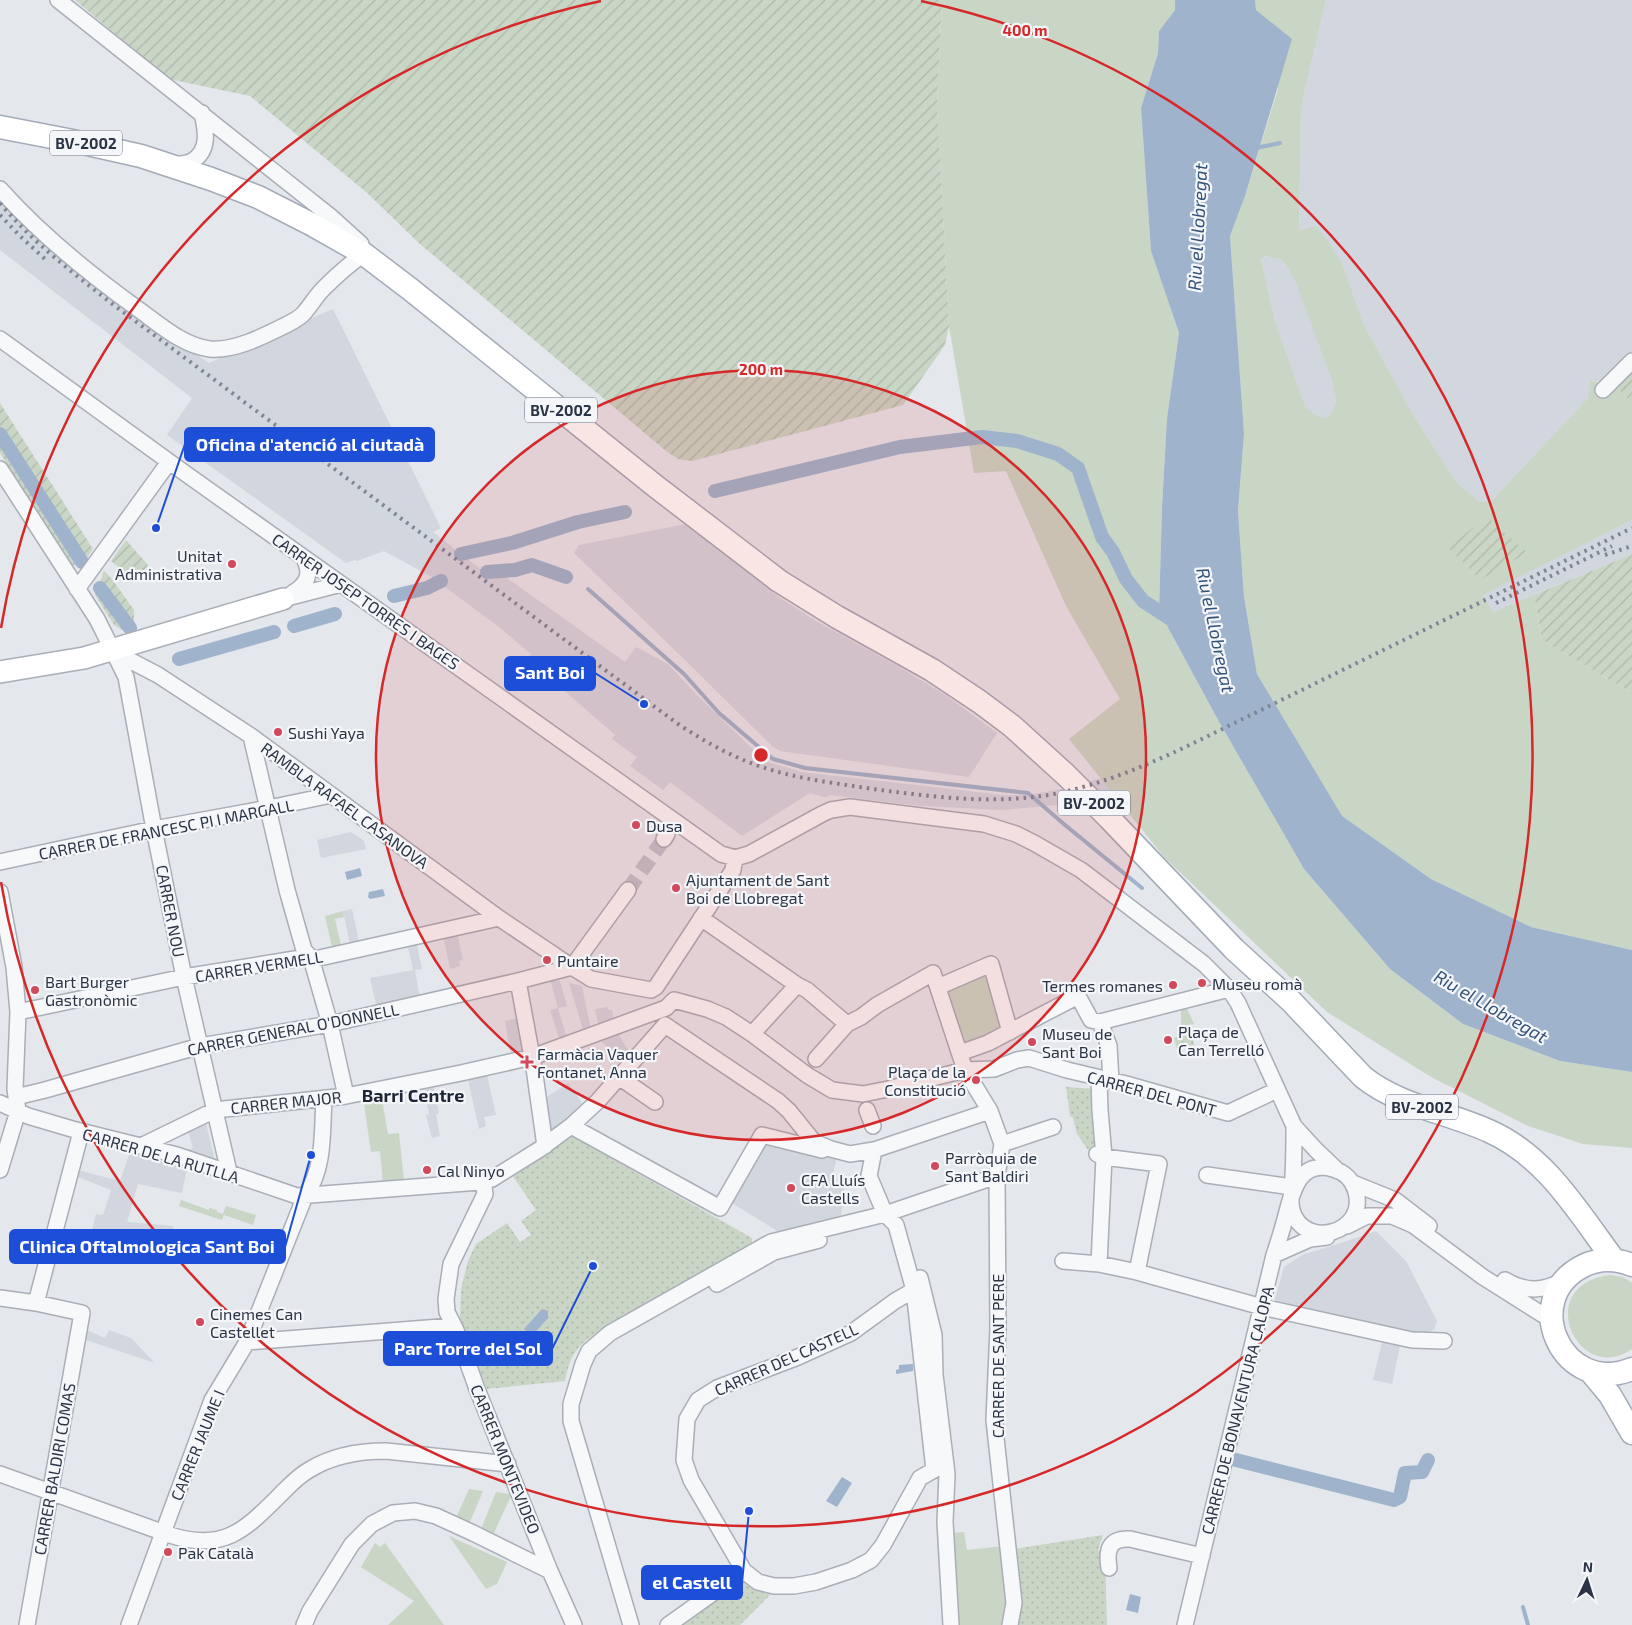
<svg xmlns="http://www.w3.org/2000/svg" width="1632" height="1625" font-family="'Exo 2',sans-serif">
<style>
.built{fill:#d2d6de}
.grass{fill:#c9d6c5;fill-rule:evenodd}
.park{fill:url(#park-dots)}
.garden{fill:url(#garden-furrows)}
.water{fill:#9fb4cc}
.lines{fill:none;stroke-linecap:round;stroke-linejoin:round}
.stream{stroke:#9fb4cc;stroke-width:4}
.canal{stroke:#9fb4cc;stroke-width:14}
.street-tunnel{stroke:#bfc3cb;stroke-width:15;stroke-dasharray:15 8;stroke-linecap:butt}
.street-casing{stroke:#a9aeb7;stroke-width:18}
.secondary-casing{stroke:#a9aeb7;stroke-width:24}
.primary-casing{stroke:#a3abb8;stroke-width:25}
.street{stroke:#f7f8fa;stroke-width:15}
.secondary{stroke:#fff;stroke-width:21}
.primary{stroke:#fff;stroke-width:22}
.rail{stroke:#7d8696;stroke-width:4;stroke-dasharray:2.5 5;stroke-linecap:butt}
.ring{fill:none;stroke:#d62828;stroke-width:2.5}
.poi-dot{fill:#d1495b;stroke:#f4f6f9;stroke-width:2}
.labels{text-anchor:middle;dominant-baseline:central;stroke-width:4.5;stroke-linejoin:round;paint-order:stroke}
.shield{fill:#f4f6f9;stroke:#676e7b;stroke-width:1}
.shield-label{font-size:15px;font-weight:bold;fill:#2b3445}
.poi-label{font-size:16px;fill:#2b3445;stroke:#f4f6f9;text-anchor:start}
.street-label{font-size:16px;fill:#2b3445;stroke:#f4f6f9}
.water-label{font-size:18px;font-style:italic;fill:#34527a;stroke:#f4f6f9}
.neighbourhood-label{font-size:18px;font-weight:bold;fill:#1d2536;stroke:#f4f6f9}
.centre{fill:#d62828;stroke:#f4f6f9;stroke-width:2.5}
.ring-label{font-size:15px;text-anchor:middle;font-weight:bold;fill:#d62828;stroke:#f4f6f9;stroke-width:4.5;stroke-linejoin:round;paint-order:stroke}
.leader{fill:none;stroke:#1d4ed8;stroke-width:2}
.callout-dot{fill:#1d4ed8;stroke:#f4f6f9;stroke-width:2}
.callout{fill:#1d4ed8;stroke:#1d4ed8;stroke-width:2}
.callout-label{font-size:18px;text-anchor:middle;font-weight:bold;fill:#fff}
</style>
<defs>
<pattern id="park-dots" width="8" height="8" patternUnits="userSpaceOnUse" patternTransform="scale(1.25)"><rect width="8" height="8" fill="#c9d6c5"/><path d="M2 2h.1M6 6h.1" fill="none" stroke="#adb8ab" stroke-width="1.8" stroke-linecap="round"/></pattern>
<pattern id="garden-furrows" width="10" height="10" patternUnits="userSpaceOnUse" patternTransform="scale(1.25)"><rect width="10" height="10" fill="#c9d6c5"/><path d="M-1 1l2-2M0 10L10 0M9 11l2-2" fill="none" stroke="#adb8ab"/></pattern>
</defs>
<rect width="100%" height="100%" fill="#e4e7ec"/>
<path class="built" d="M1326 0H1632V353L1608 378 1601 381H1591L1588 398 1492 500 1486 502 1479 501 1460 486 1454 479 1411 411 1363 323 1344 268 1299 232 1301 107Z
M0 196 145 320 209 363 333 309 441 528 433 532 488 575 497 571 625 662 636 647 668 664 696 694 765 761 802 772 1003 795H1025L1058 790 1105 777 1158 772 1105 793 1081 800 1056 805 1003 810 922 806 829 795 828 797H823L810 793 742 836 670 782 663 790 630 766 637 757 612 739 615 735 550 678 553 673 530 656 531 654 499 627 430 576 384 551 357 561 355 560 346 563 167 435 192 398 0 250Z
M1265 256 1280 259 1286 265 1296 283 1305 306 1332 381 1336 401 1333 410 1328 417 1321 418 1311 413 1305 406 1275 321 1261 259Z
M1632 520V554L1493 612 1482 594Z
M686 524 780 598 816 621 896 665 947 696 997 733 969 777 780 751 772 746 682 657 574 553 579 545 589 543Z
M351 832 364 841 366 849 321 858 317 840Z
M352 909 360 946 351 948 343 911Z
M457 932 463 960 459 961 460 966 450 969 443 935Z
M416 941 422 969 415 970 420 999 377 1008 370 978 413 970 407 943Z
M550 979 560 981 567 1006 558 1008 567 1039 560 1042 550 1010 558 1008Z
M569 983 582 986 591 1030 584 1033Z
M607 1007 609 1010H612L614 1023 599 1028 595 1009Z
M519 1018 525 1052 511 1056 505 1021Z
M617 1032 632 1056 623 1066 599 1038Z
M486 1071 496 1115 484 1117 486 1126 479 1129 467 1075Z
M433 1083 439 1113 436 1114 440 1136 432 1138 426 1115 429 1114 424 1085Z
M568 1083 584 1106 547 1138 542 1100Z
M205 1119 212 1148 215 1162 188 1154 187 1150 193 1148 187 1127Z
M765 1139 837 1157 831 1182 845 1184 840 1221 784 1235 730 1202Z
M130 1152 187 1169 182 1193 138 1184 127 1222 174 1226 167 1250 115 1246 117 1237 92 1230 96 1214 103 1215 111 1190 73 1175 74 1169 120 1181Z
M1376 1231 1406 1261 1437 1321 1434 1330 1422 1334 1273 1306 1284 1267 1302 1255 1344 1242Z
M87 1330 105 1338 109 1330 131 1338 155 1363 86 1340Z
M1382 1342 1400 1346 1392 1384 1373 1380Z"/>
<path class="grass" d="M942 0H1175V10L1159 31 1158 53 1141 108 1151 251 1179 333 1167 418 1162 507 1159 611 1218 720 1304 869 1390 969 1463 1024 1560 1061 1632 1072V1148L1583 1144 1528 1126 1431 1077 1327 1012 1164 857 1069 739 1120 699 1066 606 1006 471 974 473 949 326 937 104Z
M1255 0H1326L1301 107 1299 231 1315 226 1327 239 1344 268 1363 323 1411 411 1454 479 1460 486 1479 501 1486 502 1492 500 1588 398 1590 381 1601 382 1608 378 1632 403V520L1483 595 1493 612 1534 595 1542 640 1632 693V950L1531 927 1431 879 1341 816 1257 674 1244 597 1238 511 1244 433 1230 236 1245 196 1278 89 1256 10ZM1265 256 1280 259 1286 265 1296 283 1332 381 1336 401 1333 410 1328 417C1318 419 1312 413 1305 406L1275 321 1261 259Z
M343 911 344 917 335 919 342 950 333 952 325 916Z
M990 969 1005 1031 965 1048 946 990Z
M1186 1006 1194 1024 1181 1027V1007Z
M381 1094 388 1134 399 1133 404 1181 383 1183 380 1151 371 1152 363 1097Z
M181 1200 209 1210V1208L217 1210V1212L223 1214 226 1206 256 1215 253 1225 224 1215 222 1220 179 1206Z
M1610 1275 1623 1277 1632 1283V1349C1578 1387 1531 1285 1610 1275Z
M469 1489 483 1491 469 1524 456 1518Z
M496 1492 510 1494 511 1496 493 1535 481 1529Z
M964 1532 967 1550 1003 1546 1010 1610 1006 1625H955L949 1533Z
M449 1536 507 1562 497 1584 486 1589Z
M375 1543 380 1547 385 1543 444 1625H388L414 1601 361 1567Z"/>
<path class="park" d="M1191 1034 1194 1045 1177 1050 1174 1038Z
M1066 1087 1095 1089 1100 1150 1093 1157 1077 1134 1073 1118 1070 1116Z
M570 1134 582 1142 752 1238V1248L589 1338C573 1350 569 1362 565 1381L487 1389 460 1318 461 1289 468 1261 476 1244 507 1223 520 1242 531 1235 521 1221 536 1210 512 1175Z
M1103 1535 1098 1550 1105 1552V1556L1107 1625H1018L1021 1613 1015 1549Z
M739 1581 744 1582 754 1589 770 1595 740 1625H681Z"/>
<path class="garden" d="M75 0H942L937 104 949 326 945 345 903 405 692 461 678 459 666 451 420 244 366 192 250 96 169 79Z
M1632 353V403L1608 378Z
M0 403 93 549 81 566 72 565 0 453Z
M1487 517 1527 553 1480 580 1448 547Z
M126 540 148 565 136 582 111 561Z
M1632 554V693L1542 640 1534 595Z
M104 571 112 579 134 610V629L124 631 114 625 95 595Z"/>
<path class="water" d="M1175 0H1255L1256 10 1292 39 1245 196 1230 236 1244 433 1238 511 1244 597 1257 674 1342 816 1431 879 1531 927 1632 950V1072L1560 1061 1463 1024 1390 969 1304 869 1218 720 1159 611 1162 507 1167 418 1179 333 1151 251 1141 108 1158 53 1159 31 1175 10Z
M547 564 566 572 563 579 544 572Z
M360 868 362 876 347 880 345 872Z
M383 889 385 896 370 899 368 897 369 892Z
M542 1309 548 1311V1318L532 1336 524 1329Z
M913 1364V1371L896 1374V1370L899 1369V1365Z
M842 1477 852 1483 837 1507 826 1501Z
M1130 1594 1141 1597 1138 1613 1126 1610Z"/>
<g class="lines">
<path class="stream" d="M1256 148 1280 143
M588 589 684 674 719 713 773 759 805 768 1028 793 1065 825 1142 888
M1523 1607 1528 1625"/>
<path class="canal" d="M0 434 82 562
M715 491 900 447 982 437 1017 441 1058 454 1078 468 1102 537 1113 552 1126 579 1143 601 1174 621
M461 554 512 543 578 522 625 512
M487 572 515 570 532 565 566 577
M100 588 130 628
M394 596 427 588 441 581
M294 626 335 614
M179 659 274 632
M1236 1460 1394 1500 1400 1497 1405 1473 1422 1472 1428 1460"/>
<path class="street-tunnel" d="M628 890 664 839"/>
<g class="street-casing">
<path id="street" d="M58 0 330 216 361 244
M172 165C179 164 187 164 192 161 210 151 206 130 202 113
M0 189C41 235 88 273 138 309 159 324 183 346 210 349 235 351 264 336 286 325 292 322 300 318 304 313 311 305 316 296 323 289 336 276 349 264 364 254
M0 339 182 471 721 854 735 858 749 854 822 814 831 810 850 807 984 824 1016 834 1034 843 1081 870 1204 964 1229 989 1238 1003 1294 1126 1316 1150 1338 1171
M1603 390 1632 361
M0 469 97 619 126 677 154 829 184 977 229 1172
M77 589 169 462
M291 594C307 585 313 574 303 557
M283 599 341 584
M112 651 158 675 251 736 499 918 572 967 591 979 651 990 656 987 733 870 735 858
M251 736 287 890 304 950 311 958 330 1024 346 1096
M664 839 667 834
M0 862 154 829 269 808 331 795
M0 892 14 967 18 1012 15 1089 18 1111 0 1170
M701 918 797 985 807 990 847 1024
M572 967 628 890
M518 981 534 1068 545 1146
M938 987 991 964 1010 1032
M18 1012 184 977 295 959H315L499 918
M1100 1022 1109 1046 1111 1081
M665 1025 778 1101 789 1111 814 1142 831 1149 850 1154 874 1150 990 1111
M752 1034 797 985
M960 1053 988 1043 1078 996 1091 1020 1100 1022 1229 989
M816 1059 847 1024 861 1017 877 1005 933 973 965 1070 990 1111 1002 1144 997 1176 998 1328 994 1420 1014 1603 1010 1625
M619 1077 655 1102
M16 1097 45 1090 200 1046 330 1024 518 981 572 967
M0 1103 28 1116 72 1129 177 1155 297 1196 480 1182 492 1179 540 1149 571 1126 597 1102 665 1025
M867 1110 873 1126
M571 1126 720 1208 762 1135 822 1150
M1002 1144 1053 1127
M141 1146 215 1110 346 1096 461 1073 532 1057 666 1008 674 1000 707 1009 726 1017 752 1034 807 1075 832 1090 863 1094 888 1089 965 1070 994 1069 1017 1060 1029 1058 1067 1070 1126 1084 1228 1113 1277 1090
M874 1150 869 1176 885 1214 896 1225 914 1290 934 1470 920 1478 883 1545 871 1560 852 1570 816 1582 794 1586H774L758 1582 744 1571 691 1480 684 1460 687 1419 698 1400 717 1388 798 1357 851 1333 895 1301 914 1290
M1097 1154 1104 1157 1159 1164 1137 1272
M1207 1175 1292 1187
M480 1182 484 1187 485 1194 451 1264 446 1299 447 1312 456 1330 477 1389 550 1571 574 1625
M1353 1183 1395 1200 1429 1226
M1347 1226 1367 1216H1392L1413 1225 1483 1277 1551 1320
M1274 1255 1310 1239 1327 1237
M1063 1261 1099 1264 1137 1272 1262 1307 1412 1340 1444 1341
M1099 1264 1104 1157 1100 1110 1099 1079
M920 1278 934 1335 935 1375 947 1474 945 1522 951 1625
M1505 1280C1528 1293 1542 1291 1565 1280
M717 1284 774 1252 819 1240
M0 1298 36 1303 82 1313 27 1625
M36 1303 81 1132
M247 1342 453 1326
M0 1474 170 1535C223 1552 244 1531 280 1495 289 1486 298 1476 309 1470 333 1455 359 1451 386 1451L508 1464
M1109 1568C1106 1550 1109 1538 1130 1539L1202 1556
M129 1625 212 1400 247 1342 305 1196C325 1169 322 1131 324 1098
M304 1625 310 1611 352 1544 372 1524 393 1513 415 1511 436 1516 473 1533 550 1571
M631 1625 571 1421V1404L583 1364 589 1351 610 1333 771 1242 885 1214 997 1176
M668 1625 744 1571
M1185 1625 1274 1255C1278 1243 1282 1231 1285 1219 1292 1194 1298 1159 1333 1169 1345 1172 1353 1181 1356 1192 1367 1233 1304 1251 1292 1210 1289 1199 1293 1187 1293 1176 1294 1159 1294 1143 1294 1126"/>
</g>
<g class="secondary-casing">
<path id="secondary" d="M0 672 84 658 283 599"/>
</g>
<g class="primary-casing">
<path id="primary" d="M0 127 83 143 141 156 211 179 258 197 311 224 364 254 410 289 654 485 779 581 837 617 932 670 980 702 1012 726 1066 775 1109 818 1234 949 1290 1000 1363 1077C1399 1106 1447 1112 1489 1131 1546 1156 1578 1212 1614 1260
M1632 1265C1617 1259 1599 1258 1583 1266 1518 1299 1563 1397 1632 1369
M1590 1371 1610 1395 1632 1433"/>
</g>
<use href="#street" class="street"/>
<use href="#secondary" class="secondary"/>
<use href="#primary" class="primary"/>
<path class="rail" d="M0 203C32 242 72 272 111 303L678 724C704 741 730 756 759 766 796 779 835 783 873 789 933 797 994 805 1054 794 1108 783 1157 761 1206 737L1632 528
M0 215 20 236 45 259
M1605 555 1632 546
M1496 603 1612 546"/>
</g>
<circle cx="761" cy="755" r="385" fill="#d62828" fill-opacity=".12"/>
<g class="ring">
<circle cx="761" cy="755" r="385"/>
<path d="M1 628A771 771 0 0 1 601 1M921 1A771 771 0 1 1 1 882"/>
</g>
<g class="poi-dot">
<circle cx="232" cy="564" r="5"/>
<circle cx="278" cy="732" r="5"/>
<circle cx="636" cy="825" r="5"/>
<circle cx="676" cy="888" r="5"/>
<circle cx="547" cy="960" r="5"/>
<circle cx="1202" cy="983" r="5"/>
<circle cx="1173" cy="985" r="5"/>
<circle cx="35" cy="990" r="5"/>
<circle cx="1168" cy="1040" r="5"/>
<circle cx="1032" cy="1042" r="5"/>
<path d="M524.5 1054.5h5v5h5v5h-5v5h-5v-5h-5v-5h5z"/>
<circle cx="976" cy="1080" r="5"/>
<circle cx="935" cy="1166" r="5"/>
<circle cx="427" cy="1170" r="5"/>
<circle cx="791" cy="1188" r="5"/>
<circle cx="200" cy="1322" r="5"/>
<circle cx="168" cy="1552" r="5"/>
</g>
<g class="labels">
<g class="shield">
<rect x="50" y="130.5" width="72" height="25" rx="4"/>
<rect x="525" y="397.5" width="72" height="25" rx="4"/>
<rect x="1058" y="790.5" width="72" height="25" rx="4"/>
<rect x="1386" y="1094.5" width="72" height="25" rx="4"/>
</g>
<g class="shield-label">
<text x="86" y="143">BV-2002</text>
<text x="561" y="410">BV-2002</text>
<text x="1094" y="803">BV-2002</text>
<text x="1422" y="1107">BV-2002</text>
</g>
<g class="poi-label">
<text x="222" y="555" text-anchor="end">Unitat<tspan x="222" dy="18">Administrativa</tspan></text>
<text x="288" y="732">Sushi Yaya</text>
<text x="646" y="825">Dusa</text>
<text x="686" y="879">Ajuntament de Sant<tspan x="686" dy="18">Boi de Llobregat</tspan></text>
<text x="557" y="960">Puntaire</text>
<text x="45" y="981">Bart Burger<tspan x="45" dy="18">Gastronòmic</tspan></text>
<text x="1212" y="983">Museu romà</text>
<text x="1163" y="985" text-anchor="end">Termes romanes</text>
<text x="1178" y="1031">Plaça de<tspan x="1178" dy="18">Can Terrelló</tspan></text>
<text x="1042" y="1033">Museu de<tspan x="1042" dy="18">Sant Boi</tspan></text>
<text x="537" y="1053">Farmàcia Vaquer<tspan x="537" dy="18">Fontanet, Anna</tspan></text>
<text x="966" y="1071" text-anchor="end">Plaça de la<tspan x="966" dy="18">Constitució</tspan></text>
<text x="945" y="1157">Parròquia de<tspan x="945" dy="18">Sant Baldiri</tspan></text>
<text x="437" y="1170">Cal Ninyo</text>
<text x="801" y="1179">CFA Lluís<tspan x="801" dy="18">Castells</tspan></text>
<text x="210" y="1313">Cinemes Can<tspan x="210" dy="18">Castellet</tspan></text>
<text x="178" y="1552">Pak Català</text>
</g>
<g class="street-label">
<text transform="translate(366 601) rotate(35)">CARRER JOSEP TORRES I BAGES</text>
<text transform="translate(345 805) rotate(36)">RAMBLA RAFAEL CASANOVA</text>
<text transform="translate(166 829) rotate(-11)">CARRER DE FRANCESC PI I MARGALL</text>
<text transform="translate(171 911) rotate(79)">CARRER NOU</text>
<text transform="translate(259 966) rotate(-9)">CARRER VERMELL</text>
<text transform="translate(293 1029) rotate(-11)">CARRER GENERAL O'DONNELL</text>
<text transform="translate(1152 1093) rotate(15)">CARRER DEL PONT</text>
<text transform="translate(286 1102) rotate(-6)">CARRER MAJOR</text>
<text transform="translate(161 1155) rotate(16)">CARRER DE LA RUTLLA</text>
<text transform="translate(997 1356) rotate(-90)">CARRER DE SANT PERE</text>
<text transform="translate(786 1359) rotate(-24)">CARRER DEL CASTELL</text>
<text transform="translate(1237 1410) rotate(-76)">CARRER DE BONAVENTURA CALOPA</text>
<text transform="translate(197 1445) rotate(-68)">CARRER JAUME I</text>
<text transform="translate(506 1459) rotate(68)">CARRER MONTEVIDEO</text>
<text transform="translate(54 1469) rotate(-80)">CARRER BALDIRI COMAS</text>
</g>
<g class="water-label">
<text transform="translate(1197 227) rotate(-87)">Riu el Llobregat</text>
<text transform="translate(1216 630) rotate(78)">Riu el Llobregat</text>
<text transform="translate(1491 1006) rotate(30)">Riu el Llobregat</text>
</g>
<g class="neighbourhood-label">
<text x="413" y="1095">Barri Centre</text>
</g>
</g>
<circle cx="761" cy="755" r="8" class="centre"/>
<g class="ring-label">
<text x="1025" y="36">400 m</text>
<text x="761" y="375">200 m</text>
</g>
<path class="leader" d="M156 528L185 444M644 704L595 673M311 1155L285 1247M593 1266L552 1349M749 1511L742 1583"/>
<g class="callout-dot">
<circle cx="156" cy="528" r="5"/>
<circle cx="644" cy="704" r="5"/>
<circle cx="311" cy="1155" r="5"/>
<circle cx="593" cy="1266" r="5"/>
<circle cx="749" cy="1511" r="5"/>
</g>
<g class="callout">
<rect x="185" y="428" width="249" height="33" rx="5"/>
<rect x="505" y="657" width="90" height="33" rx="5"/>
<rect x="10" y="1230" width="275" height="33" rx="5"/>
<rect x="384" y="1332" width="168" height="33" rx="5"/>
<rect x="642" y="1566" width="100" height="33" rx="5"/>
</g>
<g class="callout-label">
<text x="310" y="451">Oficina d'atenció al ciutadà</text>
<text x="550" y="679">Sant Boi</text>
<text x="147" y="1253">Clinica Oftalmologica Sant Boi</text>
<text x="468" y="1355">Parc Torre del Sol</text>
<text x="692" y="1589">el Castell</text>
</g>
<g transform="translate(1587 1580) rotate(4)" stroke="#f4f6f9" stroke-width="4" paint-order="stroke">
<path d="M0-4L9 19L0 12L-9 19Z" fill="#2b3445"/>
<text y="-8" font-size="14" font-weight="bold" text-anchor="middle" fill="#2b3445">N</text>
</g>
</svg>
